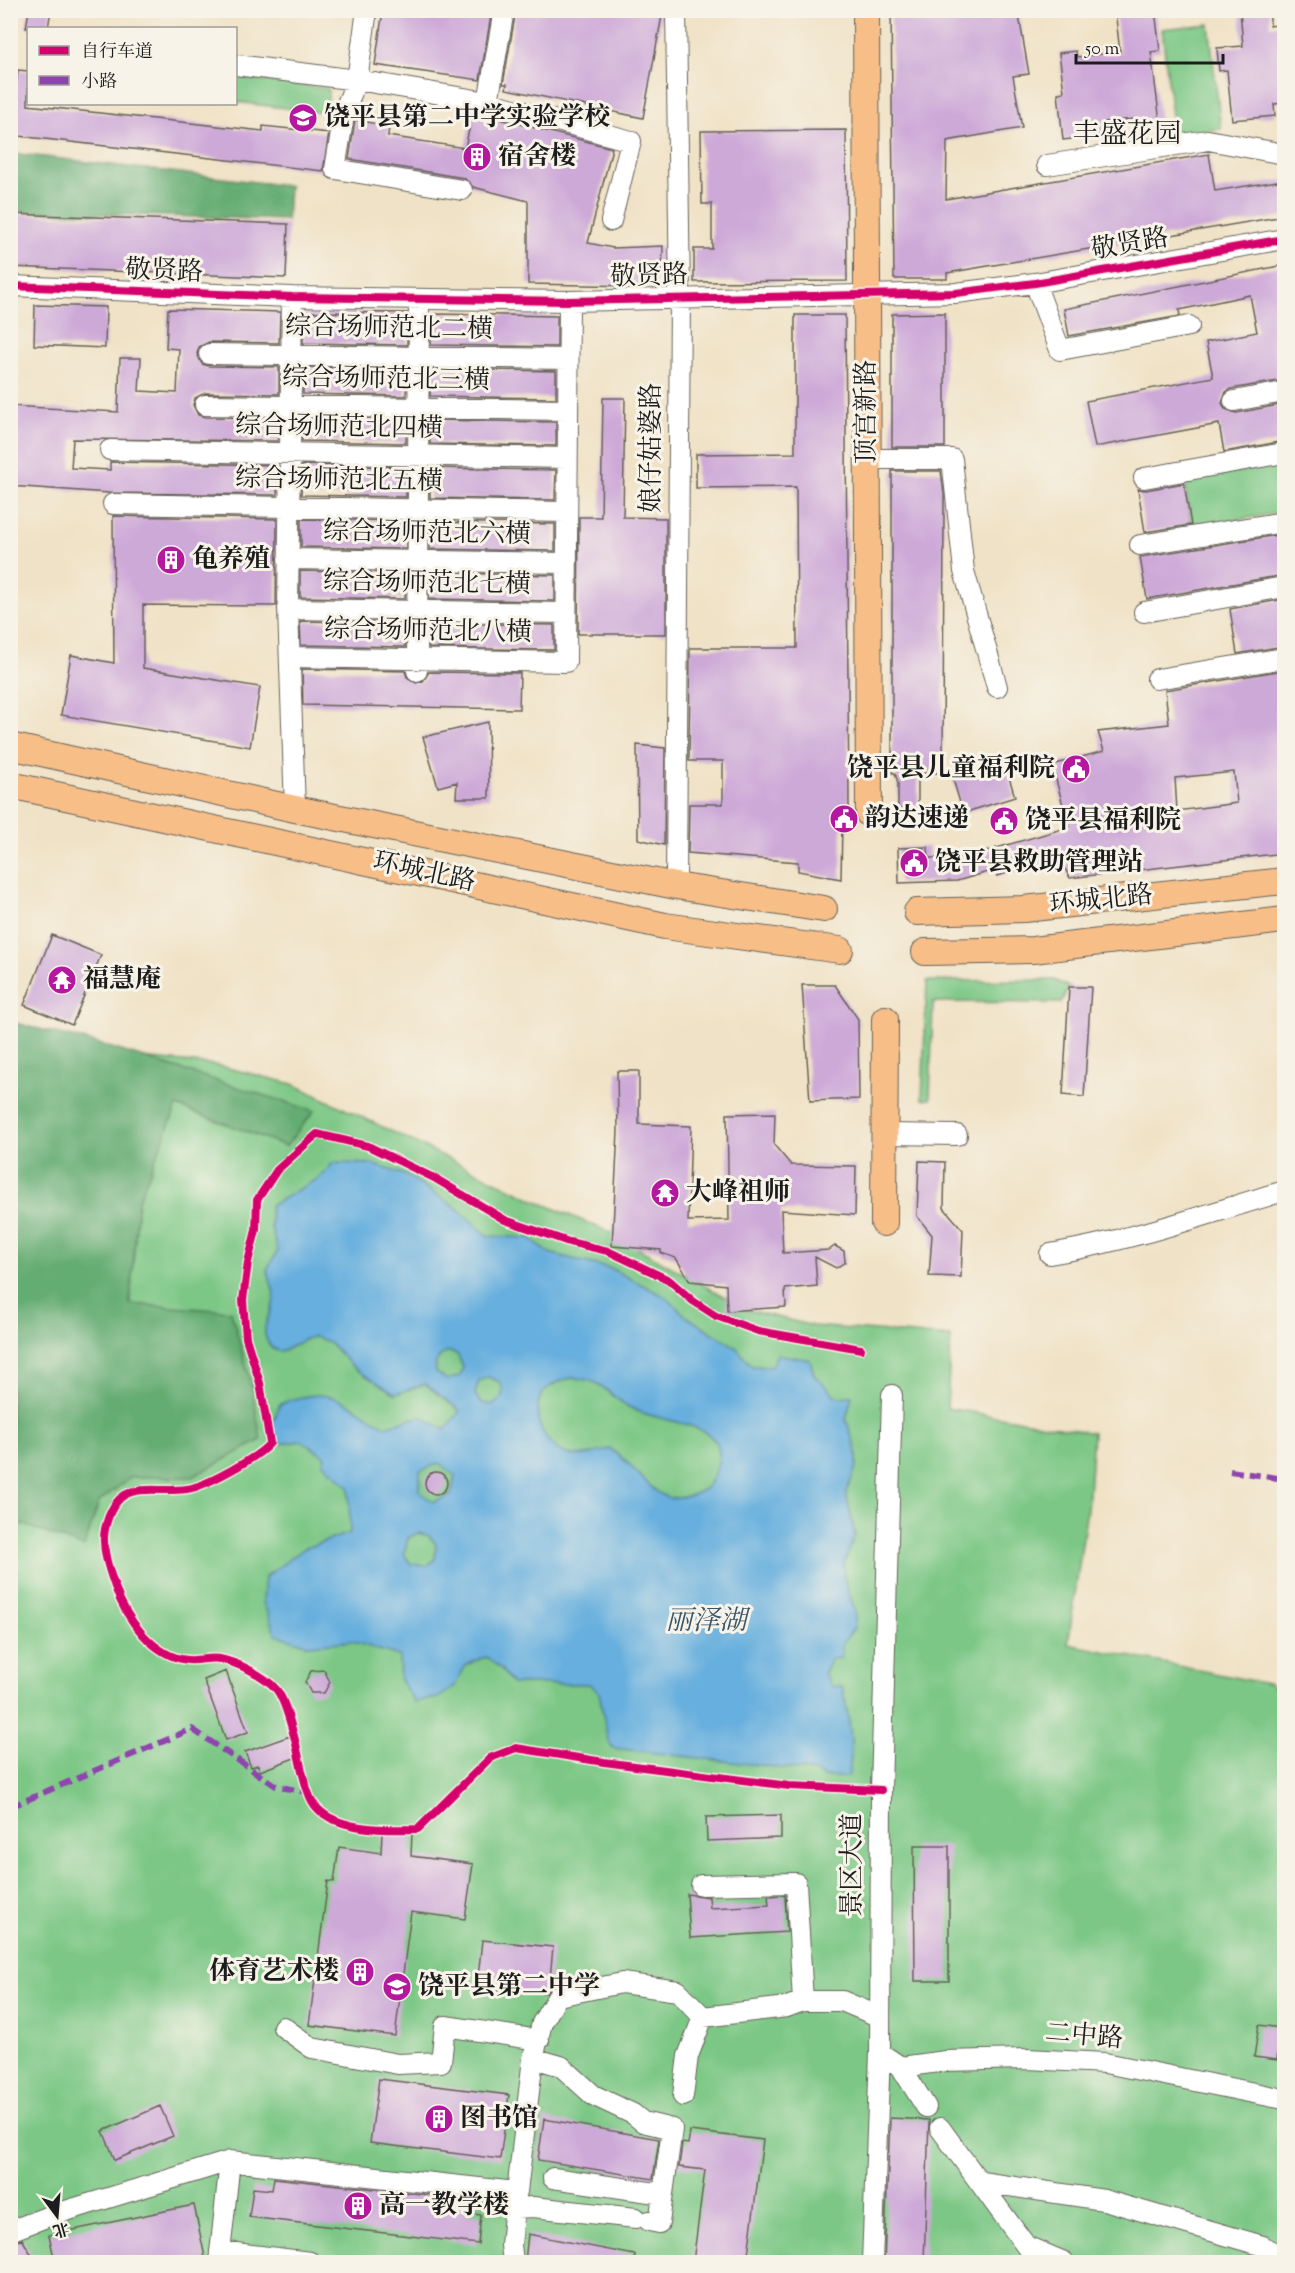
<svg xmlns="http://www.w3.org/2000/svg" width="1295" height="2273" font-family="'Sorts Mill Goudy','Noto Serif SC',serif">
<style>
.green{fill:#7bc785;stroke:#4c7250;stroke-width:1.5}
.forest{fill:#64ac72;stroke:#406447;stroke-width:1.5}
.water{fill:#66afde;stroke:#41667d;stroke-width:1.5;fill-rule:evenodd}
.building{fill:#cda9d8;fill-rule:evenodd}
.lines{fill:none;stroke-linecap:round;stroke-linejoin:round}
.minor-casing{stroke:#666158;stroke-width:22}
.major-casing{stroke:#666158;stroke-width:28}
.minor{stroke:#fff;stroke-width:20}
.major{stroke:#f7be88;stroke-width:26}
.quiet{stroke:#8e44ad;stroke-width:6;stroke-dasharray:12 6;stroke-linecap:butt}
.cycleway-casing{stroke:#f7f3e8;stroke-width:11}
.cycleway{stroke:#d6006c;stroke-width:8}
.labels{text-anchor:middle;dominant-baseline:central;stroke-width:6;stroke-linejoin:round;paint-order:stroke}
.poi-label{font-size:26px;font-weight:bold;fill:#1c1c1c;stroke:#f7f3e8;text-anchor:start}
.street-label{font-size:26px;fill:#1c1c1c;stroke:#f7f3e8}
.neighbourhood-label{font-size:27px;fill:#1c1c1c;stroke:#f7f3e8}
.water-label{font-size:27px;font-style:italic;fill:#3a576a;stroke:#f7f3e8}
</style>
<rect width="100%" height="100%" fill="#f7f3e8"/>
<filter id="ink" filterUnits="userSpaceOnUse"><feTurbulence type="fractalNoise" baseFrequency=".0167" numOctaves="2"/><feDisplacementMap in="SourceGraphic" scale="12" xChannelSelector="R" yChannelSelector="G"/><feConvolveMatrix kernelMatrix="1 2 1 2 8 2 1 2 1" color-interpolation-filters="sRGB"/></filter>
<filter id="wash" filterUnits="userSpaceOnUse"><feTurbulence type="fractalNoise" baseFrequency=".008" numOctaves="4" result="noise"/><feDisplacementMap in="SourceGraphic" scale="24" xChannelSelector="R" yChannelSelector="G"/><feGaussianBlur stdDeviation="1.35" result="paint"/><feColorMatrix in="noise" values="0 0 0 0 0 0 0 0 0 0 0 0 0 0 0 0 0 1.4 0 .05"/><feComposite in="paint" operator="in"/></filter>
<g filter="url(#wash)">
<rect width="100%" height="100%" fill="#f0e2c6"/>
<path class="green" d="M1209 24 1221 129 1174 134 1162 29Z
M236 77 329 89 326 113 236 102Z
M1278 465 1284 512 1192 528 1184 481Z
M1054 980 1069 987 1061 1003 933 1002 930 1099H922L927 981Z
M11 1041 101 1054 215 1065 293 1084 541 1203 609 1232 748 1310 813 1326 951 1337 947 1408 1093 1433 1089 1494 1068 1644 1268 1684 1284 1696V2262H11Z"/>
<path class="forest" d="M11 153 289 186 287 220 11 211Z
M11 1022 96 1043 314 1111 286 1146 177 1106 138 1201 130 1304 231 1311 251 1384 261 1440 192 1477H131L99 1502 84 1547 22 1524 11 1529Z"/>
<path class="water" d="M333 1163 372 1164 408 1176 457 1208 488 1236 530 1238 549 1253 612 1269 666 1297 687 1317 736 1347 752 1366 772 1367 777 1354 810 1360 814 1375 837 1397 852 1396 846 1419 857 1453V1466L846 1492 855 1535 844 1563V1578L855 1610V1627L842 1644V1658L831 1659 824 1673 831 1686 842 1687C849 1717 855 1747 848 1777H823L816 1772 613 1748 608 1741 599 1692 589 1684H512L501 1669 485 1657 466 1665 454 1687 438 1698 414 1702 400 1680 399 1656 351 1641 310 1645 276 1635 263 1602 265 1577 305 1548 350 1533 349 1487 323 1463 325 1456 302 1441 282 1443 274 1440 273 1422 280 1404C329 1384 344 1401 385 1426L421 1416 445 1430 460 1411 425 1384 396 1394C383 1386 369 1378 357 1370 341 1359 335 1340 314 1337 300 1336 281 1363 269 1344 258 1328 272 1314 274 1300 275 1291 269 1277 267 1269L278 1251 271 1228 270 1206 321 1177ZM450 1352 458 1355 463 1368 460 1376 447 1380 436 1372C434 1361 439 1354 450 1352ZM488 1377 500 1382C505 1392 503 1400 492 1405L480 1402 475 1394 479 1381ZM571 1378C608 1379 607 1398 635 1410 670 1426 748 1421 708 1485 702 1494 681 1499 670 1498 651 1495 630 1459 610 1449 595 1453 579 1459 564 1453 541 1443 526 1404 549 1387 555 1383 564 1380 571 1378ZM439 1463 455 1476 451 1495 433 1502 419 1491 420 1471ZM418 1533 429 1536 436 1544 435 1559 427 1566 411 1564 404 1554 408 1538Z"/>
<g id="blocks">
<path class="building" d="M29 10H51L48 28H26Z
M383 10H492L480 80 375 65Z
M516 10H663L643 118 506 89 507 84H503Z
M891 10H1018L1029 74 1013 76 1022 128 947 141 946 199 1209 154 1215 191 1284 180V216L947 273V279H894Z
M1115 10H1155L1160 51 1151 52 1160 122 1135 125 1134 119 1105 122 1106 135 1063 140 1058 93 1064 92 1059 53 1076 51 1077 57 1120 52Z
M1240 10H1270V26L1284 24V103L1274 104 1275 116 1232 120 1227 70 1219 71 1217 48 1243 46Z
M18 70 28 71V105L263 131V126L329 133 323 171 10 135Z
M473 112 612 148 588 243 613 248 663 246 662 274 656 280 639 286 528 284V201L473 187 464 178 349 159 355 120 389 126 388 136 465 148Z
M846 130 847 281 694 282V249H712V204H702L701 131Z
M10 214 288 224 286 278 10 267Z
M1284 265V380L1231 389 1226 392 1222 403 1225 409 1236 413 1284 404V441L1224 452 1219 424 1095 447 1086 401 1213 377 1206 342 1257 332 1250 295 1179 310 1180 316 1069 336 1064 309Z
M35 305 106 307 105 348 34 345Z
M168 309 280 312 279 343 209 342 199 347 197 354 202 364 209 366 279 367V394L205 393 195 398 193 405 198 415 205 417 278 418V441L73 439 71 468 110 470V462L278 465 277 495 109 493 10 486V406L118 412 120 358H141L139 391 177 393 179 349 166 348Z
M304 312 407 313V345L303 343Z
M945 313V447H892V314Z
M431 314 557 316V347L431 345Z
M795 315H845L849 808 848 824H842L841 879 798 871V862L688 853 689 804H723V761H689L690 648H797L796 487 696 488V454L795 453Z
M303 367 407 369 406 396 303 394Z
M431 369 556 371V398L430 396Z
M603 398H625L623 517 666 518V634H578L579 517H601Z
M302 418 406 420V443L302 441Z
M430 420 556 422V446L430 444Z
M302 465 406 467V497L301 495Z
M430 468 556 470 555 500 430 498Z
M892 471H941L944 494 943 773H918V809H898V783L895 773H892Z
M1184 483 1191 525 1145 532 1138 489 1146 490Z
M113 516 277 519 276 606 143 605V668L260 687 250 747 61 715 71 655 114 663Z
M301 519 406 521V549L301 547Z
M430 522 555 524V551L430 549Z
M1284 534V575L1147 599 1140 557Z
M300 571 406 573 405 599 300 597Z
M430 573 555 575V601L429 599Z
M1284 599V646L1237 654 1230 609Z
M300 621 405 623V647L301 645Z
M429 623 554 625V650L429 648Z
M302 669 405 671 407 677 416 683 423 681 429 672 520 673 519 709 303 705Z
M1284 670V853L1070 878 1062 863 1033 871 1031 866 997 876 995 870 957 881 899 883 898 848 928 847 929 858 966 857 1069 827 1052 765 1104 751 1098 732 1169 724 1165 690ZM1234 772 1237 803 1177 811 1175 778Z
M488 722 489 798H456L457 782 438 787 423 737Z
M637 745 665 748 664 845 638 839Z
M1005 764 1015 797 963 813 953 779Z
M52 935 101 955 72 1025 24 1005Z
M802 985H835L858 1019 859 1099 810 1101Z
M1069 987H1091L1084 1097 1063 1095Z
M617 1071H639V1124L691 1126 688 1221 729 1220 727 1114 775 1113 774 1145 791 1165 856 1166 855 1215 781 1210 783 1253 829 1250 835 1246 844 1251 845 1262 836 1268 815 1257 817 1286 785 1289 786 1307 727 1311 726 1285 690 1281 676 1258 661 1253V1250L612 1246 618 1131Z
M919 1161 945 1162 944 1208 963 1230 961 1277 929 1276 932 1235 917 1216Z
M425 1483a11 11 0 1 1 22 0a11 11 0 1 1-22 0Z
M324 1670 330 1682 324 1693H311L305 1682 311 1671Z
M226 1671 248 1732 226 1740 204 1680Z
M290 1736 297 1757 260 1771 258 1765 251 1767 245 1752Z
M781 1815V1838L707 1841 706 1817Z
M382 1832 412 1833 411 1856 473 1864 465 1919 411 1912 395 2036 309 2025 328 1881 334 1882 339 1847 381 1853Z
M914 1846H949V1981H915Z
M687 1894 709 1897 710 1908 769 1905 768 1896 785 1895 787 1932 690 1938Z
M482 1940 553 1947 549 1989 546 1993 477 1987Z
M1259 2025 1281 2028 1277 2060 1254 2057Z
M379 2079 509 2095 500 2159 370 2143Z
M160 2106 173 2136 115 2160 103 2131Z
M890 2118 929 2120 924 2262H884Z
M544 2119 659 2139 653 2179 538 2160Z
M690 2131 763 2140 747 2262H693L705 2170 679 2167 682 2143 688 2144Z
M274 2178 467 2199 465 2213 481 2215 478 2244 249 2217 253 2188 272 2190Z
M194 2205 206 2262H55L49 2235Z
M528 2234 635 2255V2262H525Z
M22 2239 36 2262H10V2244Z"/>
</g>
</g>
<g filter="url(#ink)">
<use href="#blocks" fill-opacity="0" stroke="#666158" stroke-width="1.5"/>
<g class="lines">
<g class="minor-casing">
<path id="minor" d="M367 10 357 80 345 109 335 169 462 190
M236 65 357 80 488 102 631 141 611 221
M488 102 504 10
M1047 165 1208 140 1284 154
M1035 283 1060 350 1189 326
M10 286 292 297 569 301 956 293 1035 283 1284 239
M292 297 288 609 295 809
M209 354 568 359
M1234 401 1284 392
M205 405 567 410
M110 450 567 458
M867 459H952L964 571 997 687
M1144 478 1284 453
M113 504 565 512
M1140 545 1284 522
M288 559 566 563
M288 609 565 613
M1144 612 1284 587
M290 657 566 662 569 301
M417 671 419 299
M1157 679 1284 658
M676 886 680 297 676 10
M886 1134 957 1135
M1050 1254C1130 1241 1207 1214 1284 1191
M701 1885 796 1883 803 2001
M283 2027 312 2048 398 2064 441 2062 445 2026 539 2040
M880 2053 901 2067 946 2061 1027 2059 1105 2063 1284 2099
M533 2058 561 2066 593 2095 633 2114 643 2122 672 2129 663 2194 553 2178
M901 2067 926 2107
M683 2096 688 2056 703 2017
M940 2128 1026 2246 1064 2262
M981 2182 1104 2200 1263 2246 1284 2259
M515 2208 533 2207 636 2218
M649 2221 659 2223 663 2194
M10 2231 49 2216 230 2161 517 2192 533 2058 542 2023 558 1996 622 1983 678 1991 703 2017 787 2007 803 2001H842L880 2017
M220 2251 310 2262
M219 2262 230 2161
M513 2262 511 2245 516 2195
M872 2262 880 2053 881 1790 892 1395"/>
</g>
<g class="major-casing">
<path id="major" d="M866 10 869 814
M10 746 295 809 676 886 824 909
M10 785 665 926 840 950
M917 912 1024 909 1284 881
M925 952 1033 950 1284 920
M884 1223 885 1019"/>
</g>
<use href="#minor" class="minor"/>
<use href="#major" class="major"/>
<path class="quiet" d="M1230 1471 1284 1479
M10 1807 192 1729 276 1786 310 1793"/>
<g class="cycleway-casing">
<path id="cycleway" d="M10 286 292 297 569 301 956 293 1035 283 1284 239
M861 1349 758 1331 716 1316 693 1301 669 1280 608 1251 569 1242 505 1220 436 1179 368 1146 317 1134 277 1170 257 1200 256 1230 248 1262 243 1300 246 1338 260 1383 270 1443C259 1457 204 1487 187 1489 148 1494 117 1476 105 1529 101 1547 109 1570 115 1587 125 1617 153 1657 188 1660 199 1661 210 1657 220 1659 238 1663 264 1675 276 1689 285 1700 290 1722 294 1736 299 1754 303 1785 312 1801 329 1832 389 1830 418 1829L490 1758 516 1748 604 1762 789 1786 881 1790"/>
</g>
<use href="#cycleway" class="cycleway"/>
</g>
</g>
<defs>
<g id="school-disc" transform="scale(1.5)"><circle r="9.5" fill="#b5179e" stroke="#f7f3e8"/><path d="M0-5L7-2L0 1L-7-2ZM-4 1L0 2.5L4 1V4Q0 6-4 4Z" fill="#fff"/></g>
<g id="building-disc" transform="scale(1.5)"><circle r="9.5" fill="#b5179e" stroke="#f7f3e8"/><path d="M-4-6H4V6H1V3H-1V6H-4ZM-2.5-4.3h1.7v1.8h-1.7ZM.8-4.3h1.7v1.8H.8ZM-2.5-1h1.7V.8h-1.7ZM.8-1h1.7V.8H.8Z" fill="#fff"/></g>
<g id="civic-disc" transform="scale(1.5)"><circle r="9.5" fill="#b5179e" stroke="#f7f3e8"/><path d="M-.6-6.5H3V-4.5H.6V-3L4-1V1h2V6H-6V1h2V-1L-.6-3ZM-1.2 2.5V6h2.4V2.5Z" fill="#fff"/></g>
<g id="temple-disc" transform="scale(1.5)"><circle r="9.5" fill="#b5179e" stroke="#f7f3e8"/><path d="M0-6L5-2H3V0L6.5 2.5H4V6H1.5V3h-3V6H-4V2.5H-6.5L-3 0V-2H-5Z" fill="#fff"/></g>
</defs>
<g fill-rule="evenodd">
<use href="#school-disc" x="303" y="118"/>
<use href="#building-disc" x="477" y="157"/>
<use href="#building-disc" x="171" y="560"/>
<use href="#civic-disc" x="1076" y="769"/>
<use href="#civic-disc" x="844" y="819"/>
<use href="#civic-disc" x="1004" y="821"/>
<use href="#civic-disc" x="914" y="863"/>
<use href="#temple-disc" x="62" y="980"/>
<use href="#temple-disc" x="665" y="1193"/>
<use href="#building-disc" x="360" y="1972"/>
<use href="#school-disc" x="397" y="1987"/>
<use href="#building-disc" x="439" y="2119"/>
<use href="#building-disc" x="358" y="2206"/>
</g>
<g class="labels">
<g class="poi-label">
<text x="324" y="118">饶平县第二中学实验学校</text>
<text x="498" y="157">宿舍楼</text>
<text x="192" y="560">龟养殖</text>
<text x="1055" y="769" text-anchor="end">饶平县儿童福利院</text>
<text x="865" y="819">韵达速递</text>
<text x="1025" y="821">饶平县福利院</text>
<text x="935" y="863">饶平县救助管理站</text>
<text x="83" y="980">福慧庵</text>
<text x="686" y="1193">大峰祖师</text>
<text x="339" y="1972" text-anchor="end">体育艺术楼</text>
<text x="418" y="1987">饶平县第二中学</text>
<text x="460" y="2119">图书馆</text>
<text x="379" y="2206">高一教学楼</text>
</g>
<g class="street-label">
<text transform="translate(1130 245) rotate(-10)">敬贤路</text>
<text transform="translate(164 272) rotate(2)">敬贤路</text>
<text transform="translate(649 277) rotate(-2)">敬贤路</text>
<text transform="translate(389 329) rotate(1)">综合场师范北二横</text>
<text transform="translate(386 380) rotate(1)">综合场师范北三横</text>
<text transform="translate(867 412) rotate(-90)">顶宫新路</text>
<text transform="translate(339 428) rotate(1)">综合场师范北四横</text>
<text transform="translate(652 448) rotate(-90)">娘仔姑婆路</text>
<text transform="translate(339 481) rotate(1)">综合场师范北五横</text>
<text transform="translate(427 534) rotate(1)">综合场师范北六横</text>
<text transform="translate(427 584) rotate(1)">综合场师范北七横</text>
<text transform="translate(428 632) rotate(1)">综合场师范北八横</text>
<text transform="translate(424 873) rotate(12)">环城北路</text>
<text transform="translate(1101 901) rotate(-6)">环城北路</text>
<text transform="translate(853 1865) rotate(-90)">景区大道</text>
<text transform="translate(1084 2037) rotate(5)">二中路</text>
</g>
<g class="neighbourhood-label">
<text x="1127" y="135">丰盛花园</text>
</g>
<g class="water-label">
<text x="706" y="1622">丽泽湖</text>
</g>
</g>
<rect width="1295" height="2273" fill="none" stroke="#f7f3e8" stroke-width="36"/>
<rect x="27" y="27" width="210" height="78" fill="#f7f3e8" stroke="#9f9d96" stroke-width="1.5"/>
<rect x="39" y="46" width="30" height="9" fill="#d6006c" stroke="#9f9d96" stroke-width="1.5"/>
<text x="81" y="57" font-size="18" fill="#1c1c1c">自行车道</text>
<rect x="39" y="76" width="30" height="9" fill="#8e44ad" stroke="#9f9d96" stroke-width="1.5"/>
<text x="81" y="87" font-size="18" fill="#1c1c1c">小路</text>
<g transform="translate(57 2216) rotate(164)" stroke="#f7f3e8" stroke-width="4.5" paint-order="stroke">
<path d="M0-4.5L10 22L0 15L-10 22Z" fill="#1c1c1c"/>
<text y="-9" font-size="16" font-weight="bold" text-anchor="middle" fill="#1c1c1c">北</text>
</g>
<path d="M1076 54v9h147v-9" fill="none" stroke="#1c1c1c" stroke-width="3"/>
<text x="1085" y="54" font-size="18" fill="#1c1c1c" stroke="#f7f3e8" stroke-width="4.5" paint-order="stroke">50 m</text>
</svg>
